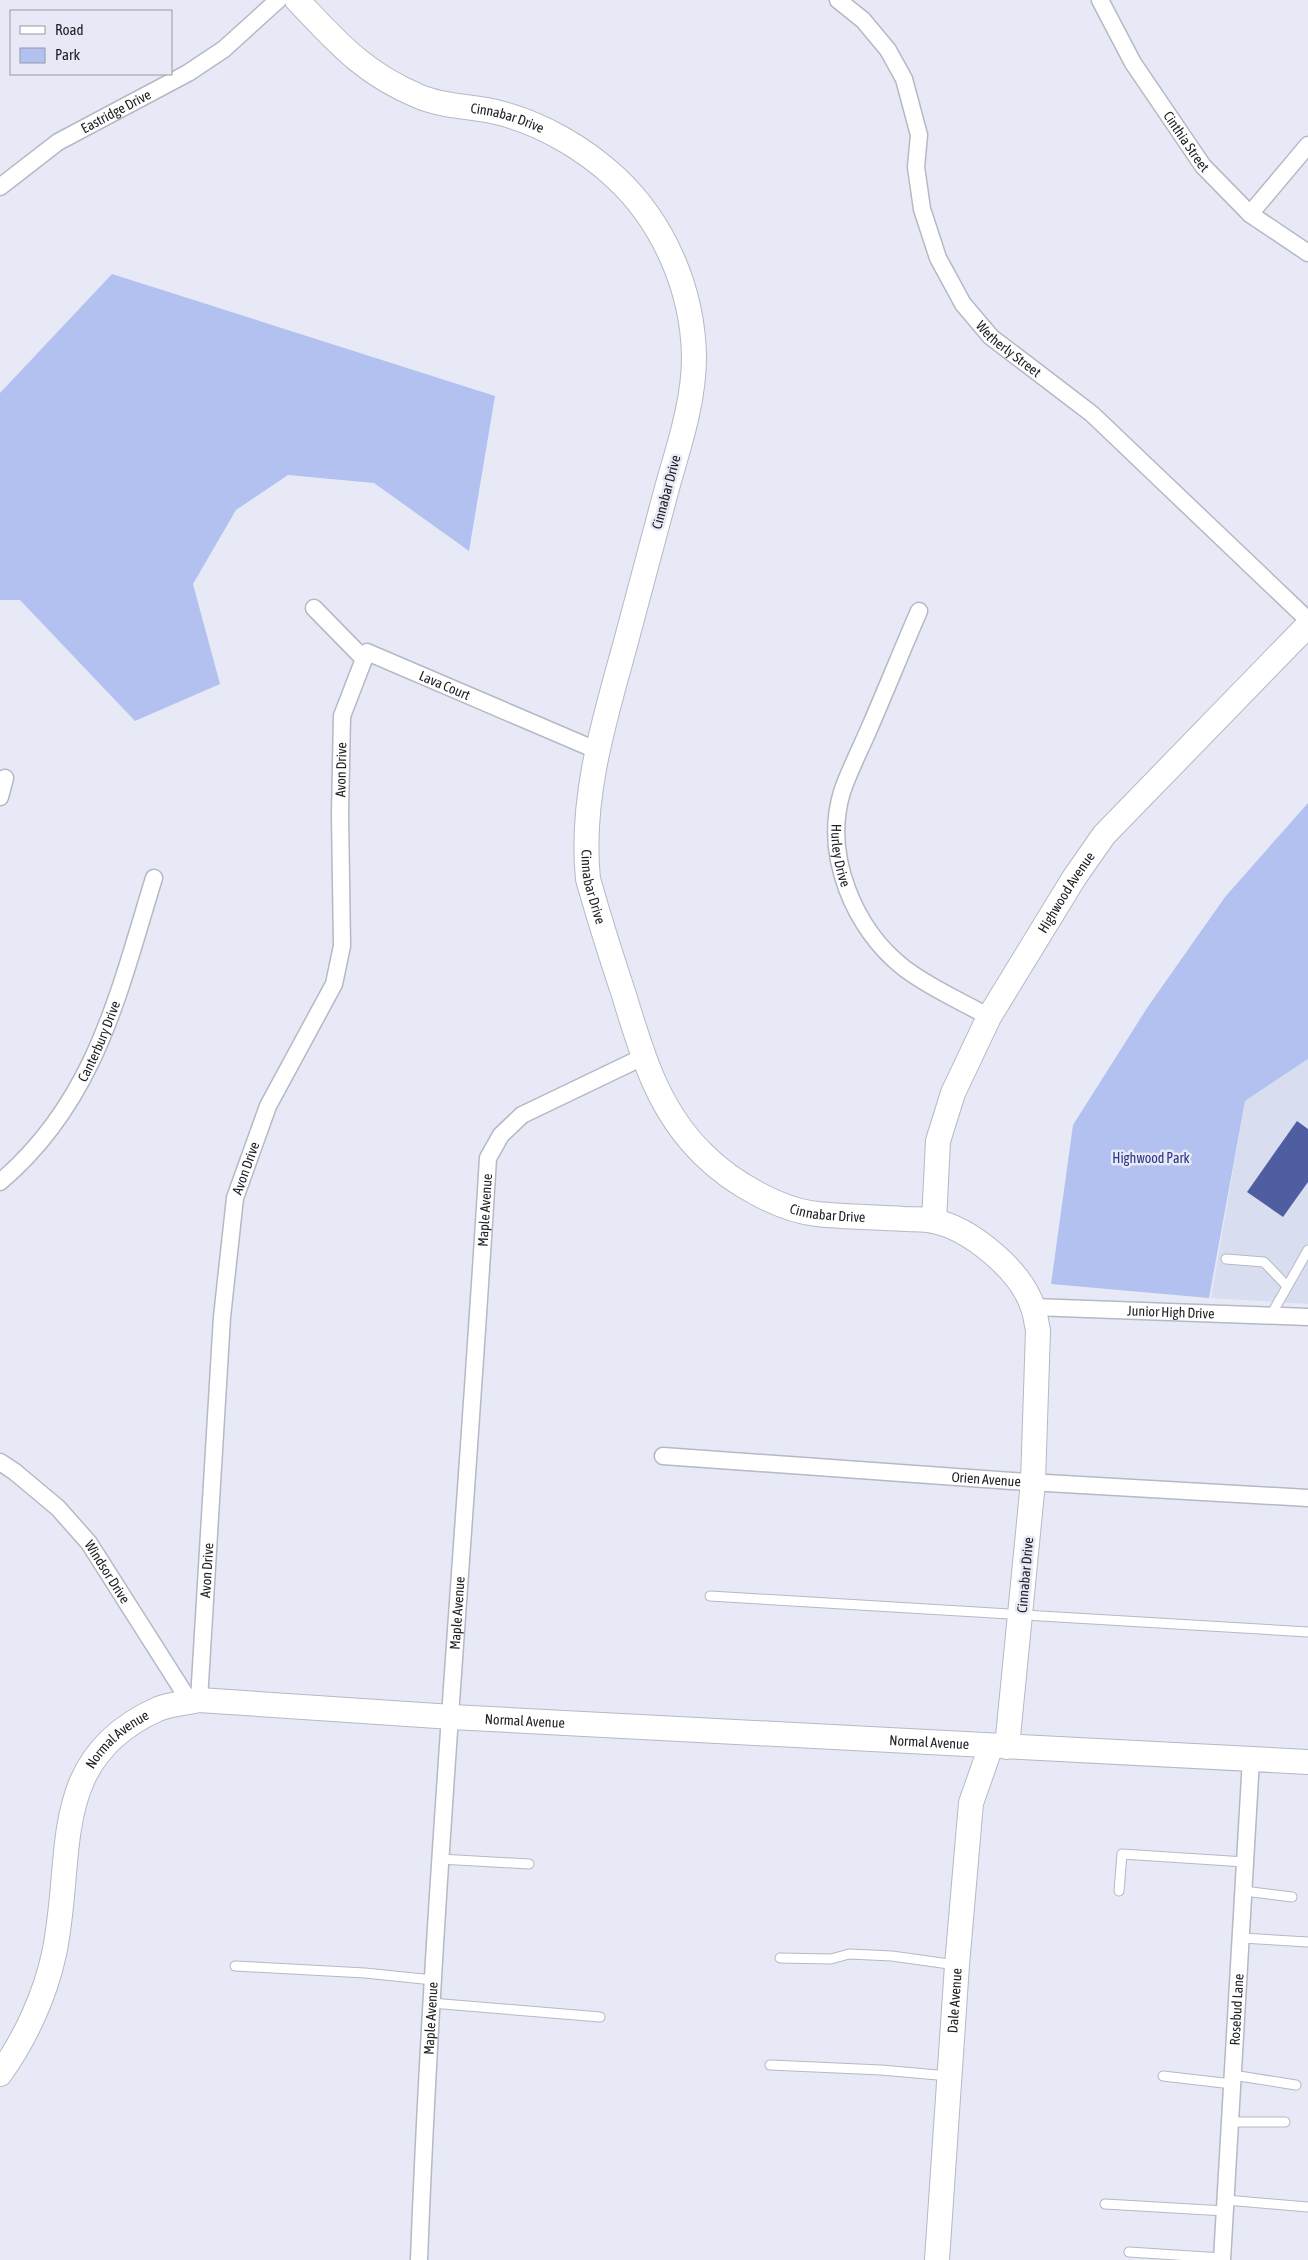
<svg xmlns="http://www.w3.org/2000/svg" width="1308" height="2260" font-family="'Asap Condensed',sans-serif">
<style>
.built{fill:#d8def0}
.green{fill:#b3c1f0}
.building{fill:#4e5ea0}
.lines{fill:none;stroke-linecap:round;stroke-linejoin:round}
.lane-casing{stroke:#b5b9c4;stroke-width:11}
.street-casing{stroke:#b5b9c4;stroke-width:19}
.secondary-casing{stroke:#b5b9c4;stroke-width:26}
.lane{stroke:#fff;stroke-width:9}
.street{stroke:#fff;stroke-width:16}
.secondary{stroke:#fff;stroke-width:24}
.labels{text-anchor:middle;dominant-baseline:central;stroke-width:5;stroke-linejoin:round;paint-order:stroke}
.street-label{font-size:14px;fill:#212226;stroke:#e7eaf6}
.park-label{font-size:14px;fill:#293487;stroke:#e7eaf6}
</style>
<rect width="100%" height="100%" fill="#e7eaf6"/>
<path class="built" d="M1308 1059V1304L1211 1298 1245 1101Z"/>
<path class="green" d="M112 274 495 396 469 551 374 483 288 475 236 510 193 584 220 684 135 721 20 600H0V393Z
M1308 803V1059L1245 1101 1209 1298 1051 1284 1073 1125 1147 1008 1225 897Z"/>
<path class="building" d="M1297 1121 1308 1129V1182L1283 1217 1247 1192Z"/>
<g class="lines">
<g class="lane-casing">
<path id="lane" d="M1226 1259 1264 1262 1287 1286
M1271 1315 1308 1250
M710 1596 1308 1632
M440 1859 529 1864
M1119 1891 1122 1854 1245 1862
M1244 1891 1292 1897
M1241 1938 1308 1942
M780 1958 831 1959 849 1954 892 1956 956 1965
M235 1966 365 1973 433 1980
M431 2003 600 2017
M770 2065 881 2070 949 2076
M1233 2075 1296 2085
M1163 2076 1232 2084
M1230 2122H1285
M1226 2200 1308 2207
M1105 2204 1225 2211
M1129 2252 1222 2258"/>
</g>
<g class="street-casing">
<g id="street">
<path id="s1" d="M838 0 863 20 888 50 904 79 919 135 916 167 922 209 938 258 963 304 991 337 1092 414 1308 620"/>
<path id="s2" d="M1100 0 1133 63 1203 166 1250 214 1308 253"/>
<path id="s3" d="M0 187 58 142 188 73 224 49 278 0"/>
<path d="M1250 214 1308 145"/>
<path d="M314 608 364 659"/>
<path id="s4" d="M919 611C902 650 886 690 869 729 860 750 849 771 842 792 823 855 854 929 904 968 930 988 961 1001 989 1017"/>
<path d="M0 797 5 778"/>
<path id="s5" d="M0 1182C96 1101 119 991 154 878"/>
<path id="s6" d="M1033 1307 1308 1317"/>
<path id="s7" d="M663 1456 1012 1481 1308 1498"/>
<path id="s8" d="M0 1462 15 1472 58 1508 89 1543 190 1702"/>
<path id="s9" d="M199 1700 222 1317 235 1198 268 1106 334 984 342 946 340 814 342 716 364 659 367 652 596 750"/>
<path id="s10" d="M419 2260C433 1892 466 1525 488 1158L501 1135 522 1115 643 1057"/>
<path id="s11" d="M1222 2260 1251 1759"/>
</g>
</g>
<g class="secondary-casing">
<g id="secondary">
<path id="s12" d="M297 0C337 42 363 73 418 96 443 107 473 106 500 113 542 124 584 148 616 178 664 223 693 290 694 357 694 402 679 445 667 488 653 542 638 595 624 649 603 724 580 801 588 879 599 918 611 956 624 995 642 1054 658 1111 704 1155 731 1182 779 1210 817 1214 845 1217 875 1217 904 1219 913 1219 925 1219 934 1221 971 1229 1022 1271 1033 1308 1036 1315 1036 1323 1038 1330L1033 1482 1007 1747"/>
<path id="s13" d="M934 1221 938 1141 953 1093 989 1017 1074 878 1104 835 1308 625"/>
<path id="s14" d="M0 2074C25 2039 45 1996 54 1954 75 1855 46 1759 158 1709 170 1704 186 1703 199 1700L452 1717 1308 1762"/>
<path id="s15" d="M937 2260 957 1965 971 1803 991 1746"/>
</g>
</g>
<use href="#lane" class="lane"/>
<use href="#street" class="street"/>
<use href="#secondary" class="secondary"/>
</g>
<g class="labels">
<g class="street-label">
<text stroke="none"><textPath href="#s3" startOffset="139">Eastridge Drive</textPath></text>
<text stroke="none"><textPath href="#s12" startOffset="248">Cinnabar Drive</textPath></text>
<text stroke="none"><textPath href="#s2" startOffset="166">Cinthia Street</textPath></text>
<text stroke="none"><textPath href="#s1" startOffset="405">Wetherly Street</textPath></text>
<text transform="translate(666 492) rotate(-75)">Cinnabar Drive</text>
<text stroke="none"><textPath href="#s9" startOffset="1162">Lava Court</textPath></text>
<text stroke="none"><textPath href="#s9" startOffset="955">Avon Drive</textPath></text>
<text stroke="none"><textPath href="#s4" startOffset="261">Hurley Drive</textPath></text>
<text stroke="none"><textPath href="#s12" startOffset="1118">Cinnabar Drive</textPath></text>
<text stroke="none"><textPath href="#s13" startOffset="361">Highwood Avenue</textPath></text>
<text stroke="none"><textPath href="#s5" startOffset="174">Canterbury Drive</textPath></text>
<text stroke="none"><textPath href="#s9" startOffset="535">Avon Drive</textPath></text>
<text stroke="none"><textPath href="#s10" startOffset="1052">Maple Avenue</textPath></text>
<text stroke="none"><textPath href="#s12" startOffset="1552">Cinnabar Drive</textPath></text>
<text stroke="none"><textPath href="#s6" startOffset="138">Junior High Drive</textPath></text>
<text stroke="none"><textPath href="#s7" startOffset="324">Orien Avenue</textPath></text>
<text stroke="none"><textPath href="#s9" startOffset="130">Avon Drive</textPath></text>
<text stroke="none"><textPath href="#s8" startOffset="155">Windsor Drive</textPath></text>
<text transform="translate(1025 1575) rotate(-85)">Cinnabar Drive</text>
<text stroke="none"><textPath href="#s10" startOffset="648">Maple Avenue</textPath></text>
<text stroke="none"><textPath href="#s14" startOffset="784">Normal Avenue</textPath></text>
<text stroke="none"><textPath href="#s14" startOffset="364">Normal Avenue</textPath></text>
<text stroke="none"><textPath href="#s14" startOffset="1189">Normal Avenue</textPath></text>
<text stroke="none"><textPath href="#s15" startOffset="260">Dale Avenue</textPath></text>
<text stroke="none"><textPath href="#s11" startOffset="251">Rosebud Lane</textPath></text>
<text stroke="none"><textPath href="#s10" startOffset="242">Maple Avenue</textPath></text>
</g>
<g class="park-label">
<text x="1151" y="1158">Highwood Park</text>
</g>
</g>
<rect x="10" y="10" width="162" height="65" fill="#e7eaf6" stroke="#989aa3"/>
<rect x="20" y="26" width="25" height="8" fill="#ffffff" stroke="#989aa3"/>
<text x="55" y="35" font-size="15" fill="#212226">Road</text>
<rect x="20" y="48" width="25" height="15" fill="#b3c1f0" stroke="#989aa3"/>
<text x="55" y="60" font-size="15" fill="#212226">Park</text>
</svg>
